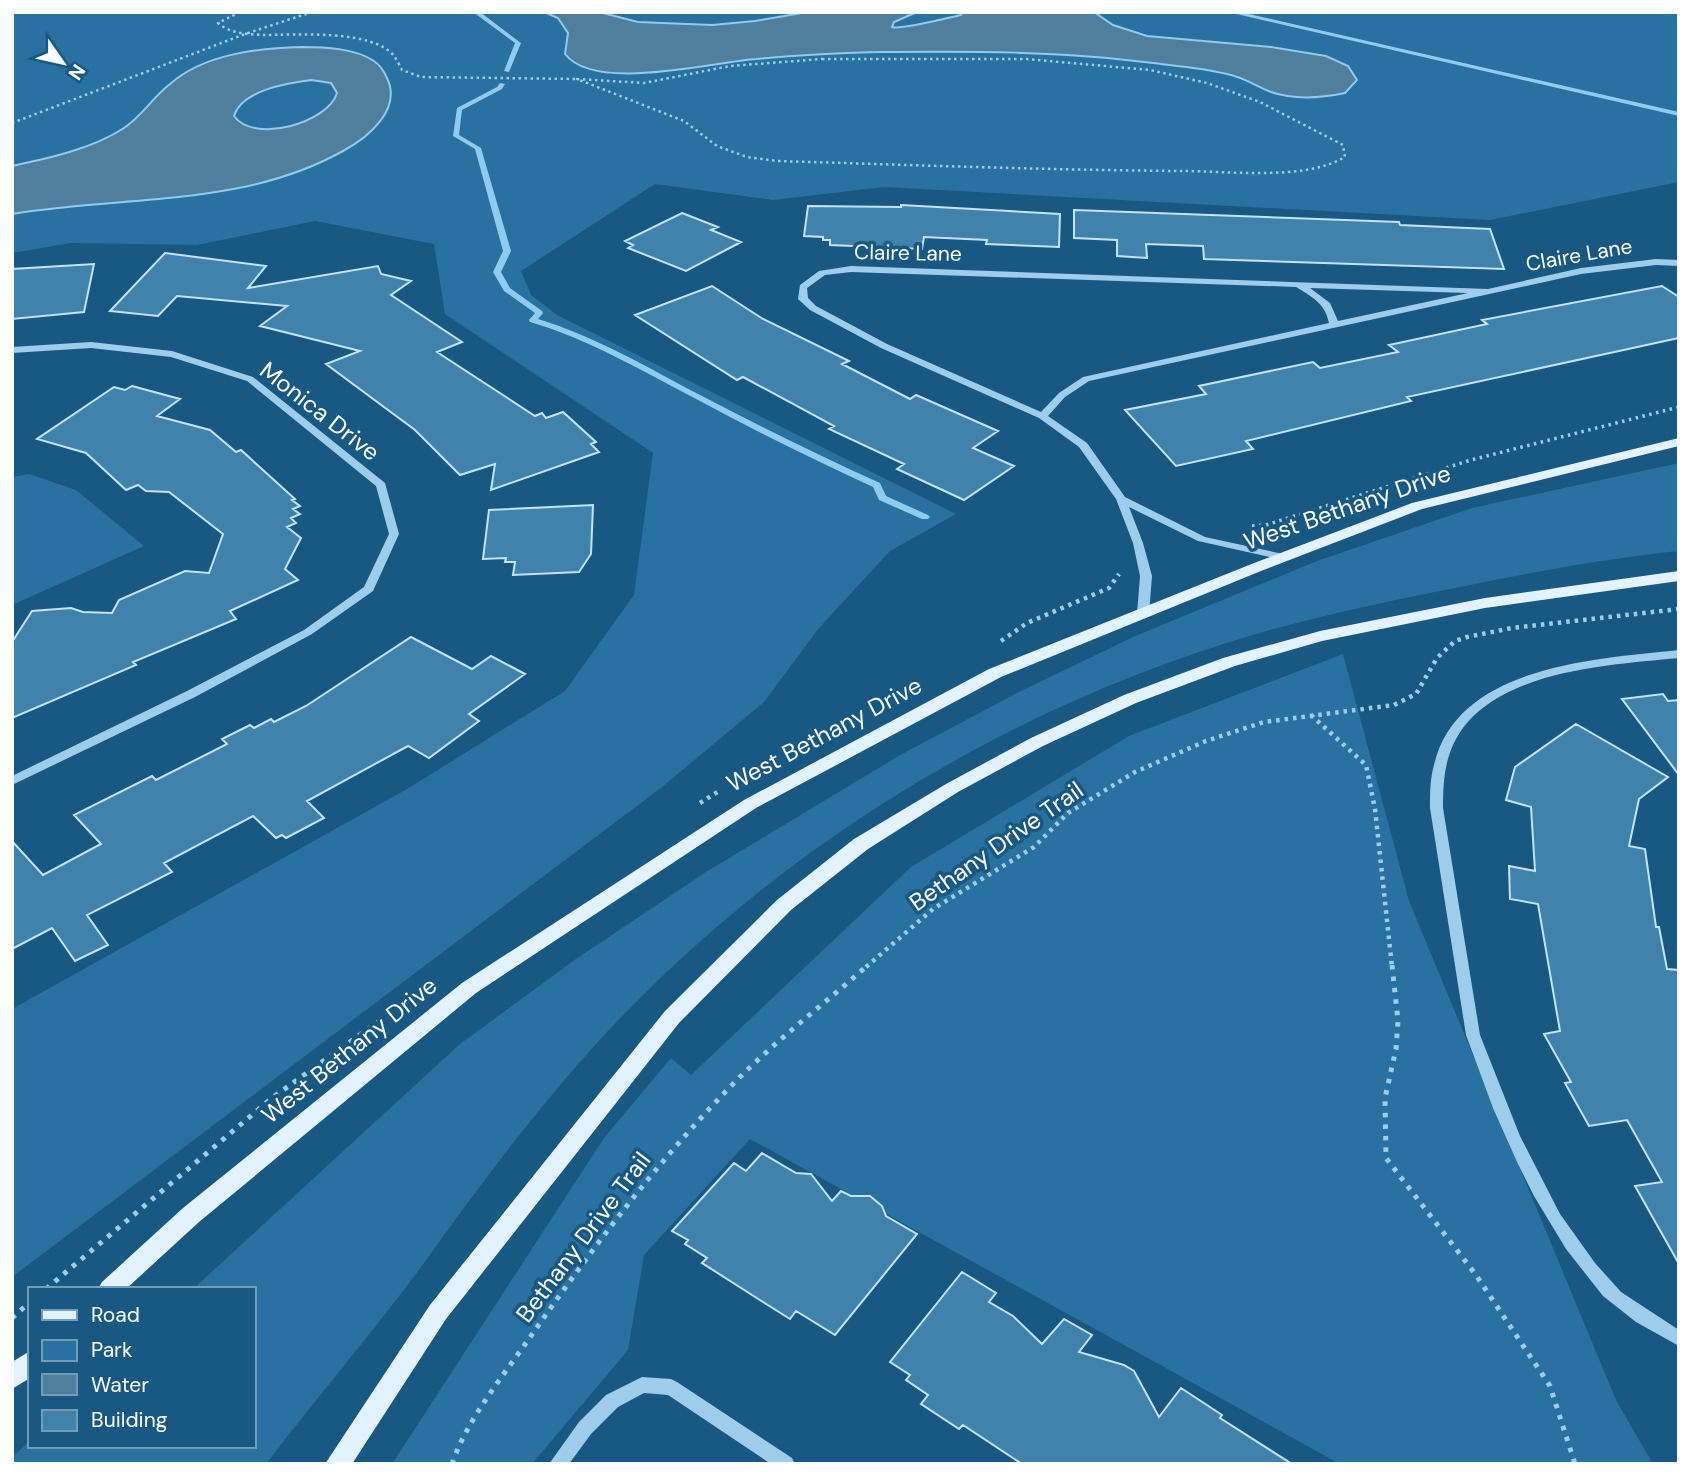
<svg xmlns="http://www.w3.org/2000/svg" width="1691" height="1476" font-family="'DM Sans',sans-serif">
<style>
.green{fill:#2871a0}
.water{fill:#507e9d;stroke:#90caee;stroke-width:2;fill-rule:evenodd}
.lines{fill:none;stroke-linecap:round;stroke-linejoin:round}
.stream{fill:#90caee;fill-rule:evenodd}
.building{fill:#4182ad;stroke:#c3e3f9;stroke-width:2}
.path-far3{stroke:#9ecdec;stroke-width:2.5;stroke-dasharray:2.5 3.5;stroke-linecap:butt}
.path-far2{stroke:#9ecdec;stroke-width:3.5;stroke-dasharray:2.5 4.5;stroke-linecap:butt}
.path-far1{stroke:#9ecdec;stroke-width:4.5;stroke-dasharray:3.5 5;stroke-linecap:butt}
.path{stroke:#9ecdec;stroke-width:5;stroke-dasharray:4.5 7;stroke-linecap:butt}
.minor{fill:#9ecdec;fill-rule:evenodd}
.major{fill:#e2f2ff;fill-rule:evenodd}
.labels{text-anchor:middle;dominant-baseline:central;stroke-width:7;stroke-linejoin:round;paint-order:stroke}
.far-street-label{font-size:21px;fill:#fff;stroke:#195883}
.street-label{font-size:24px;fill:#fff;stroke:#195883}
</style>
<rect width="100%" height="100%" fill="#195883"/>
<path class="green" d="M12 12H1679V182L1490 220 884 187 773 200 655 184 521 271 531 295 557 315 956 514 890 551 819 628 764 702 662 787 12 1277V1009L407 789 565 691 634 595 653 453 445 314 434 244 315 221 197 245 71 243 12 253Z
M1679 463V551C1609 558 1540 571 1470 585 1398 599 1327 614 1256 634 1020 703 800 834 628 1010 552 1088 488 1174 424 1263 374 1331 318 1396 266 1464H12V1457L30 1441V1446H254V1289H193L460 1044 576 959 706 872 902 754 1019 692 1133 637 1317 561 1472 508Z
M29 474 76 490 144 546 12 605V477Z
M1343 654 1409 901 1616 1400 1653 1464H1340L750 1139 644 1255 628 1350 532 1464H392L604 1138 671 1058 691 1075 911 867 1129 736Z"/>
<path class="water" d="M544 12H599L638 22 712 25 755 21 808 12H917L894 22 892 27C901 30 947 18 961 15L959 12H1094L1113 25 1147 36 1271 47 1326 56 1348 66 1357 80 1345 93C1321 98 1294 100 1271 92 1256 86 1243 77 1227 74 1203 68 1178 66 1153 63 1062 51 970 51 878 52 837 53 796 55 756 59 712 62 595 93 565 54L568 33 558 18Z
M302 47C325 47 354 48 374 61 380 65 384 71 387 78 402 109 369 137 343 151 241 208 124 195 12 214V166C49 158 92 149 124 128 142 116 153 97 170 84 204 54 258 48 302 47ZM311 80 331 83 337 93C328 123 254 144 234 116 242 90 288 83 311 80Z"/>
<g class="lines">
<path class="stream" d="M473 12H480L521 43 509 72 504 71 515 43Z
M1228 12H1240L1679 112V116Z
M500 83 505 84 502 89 462 110 459 135 481 148 511 251 501 272 510 288 542 311 543 313 538 319C597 337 648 368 702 396 761 427 820 456 880 483L886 496 928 515 930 517 928 519H922L879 500 873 487C815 460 757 432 700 401 644 372 591 340 530 322L529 320 535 313 504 291 493 272 503 251 475 149 453 136 457 108 497 87Z"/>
</g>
<path class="building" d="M901 205 1060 214 1059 247 986 244 987 240 924 237 922 249 830 245V240H823V237L804 236 808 206 901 207Z
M1074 210 1399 222 1400 225 1490 229 1504 269 1204 259 1203 246 1146 244 1147 258 1117 256V240L1074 238Z
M682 213 718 227 711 230 741 242 686 271 628 248 633 245 625 241Z
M165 253 266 266 248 288 378 266 381 274 411 281 391 295 462 342 437 352 535 416 542 413 546 418 563 412 596 442 591 444 599 452 491 490 495 464 460 475 415 430 326 364 360 351 260 326 287 306 177 296 158 316 110 311Z
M94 264 84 312 12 319V269Z
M712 286 763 319 849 361 842 364 910 399 916 395 998 431 973 448 1014 466 964 500 897 469 904 464 829 429 834 426 743 377 737 380 635 315Z
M1662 286 1679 297V338L1407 397 1411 401 1246 441 1253 449 1176 466 1125 410 1206 394 1199 386 1313 362 1320 368 1398 352 1389 345 1487 324 1482 320Z
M132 386 180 399 157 416 210 430 236 452 241 450 295 499 292 500 300 506 293 509 300 514 291 518 296 523 287 527 301 538 285 569 298 580 230 611 236 619 133 662 136 665 12 718V642L32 611 71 608 83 612 112 613 119 600 185 571 209 573 223 534 169 492 146 491 138 485 126 490 86 453 37 439 114 387 125 390Z
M593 505 591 554 579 572 513 575 515 562H505L506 558 483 559 489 510Z
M411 637 472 669 491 656 525 674 469 714 479 721 429 758 408 746 307 801 324 818 286 838 282 835 276 838 253 816 164 863 172 872 87 915 108 945 75 961 52 928 12 949V841L43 875 101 844 74 815 152 776 156 780 227 744 222 739 250 725 254 728 271 719 274 722 306 706Z
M1663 694 1668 701 1679 700V775L1622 699Z
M1576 724 1668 777 1639 799 1629 846 1645 849 1656 927H1659L1667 969 1679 970V1264L1635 1186 1662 1182 1627 1120 1589 1126 1565 1083 1571 1082 1544 1034 1560 1031 1538 904 1510 899 1509 866 1535 871 1531 807 1506 800 1515 767Z
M762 1153 796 1173 811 1174 832 1201 841 1191 851 1196H870L882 1206 886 1216 917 1234 835 1335 796 1311 790 1319 752 1295 702 1263 707 1258 685 1244 688 1240 672 1231 734 1163 746 1171Z
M962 1272 996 1293 989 1302 1013 1316 1042 1344 1064 1319 1092 1335 1079 1352 1124 1365 1134 1371 1159 1417 1181 1388 1222 1415 1220 1418 1292 1464H1022L963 1425 959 1429 921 1404 928 1395 906 1380 910 1375 890 1362Z"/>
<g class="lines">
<path class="path-far3" d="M240 12 218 23C231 34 247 34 264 35 295 35 373 29 394 56 397 60 400 66 402 70L421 77 577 79
M822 59H1026L1150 70 1207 83 1260 102 1343 145 1345 157C1305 181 1229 171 1182 171 1047 170 912 165 777 161L747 157 717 146 684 121 577 79 644 83 730 66Z
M12 123 245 34 312 12"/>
<path class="path-far2" d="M1252 526 1266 525 1471 460 1679 407"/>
<path class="path-far1" d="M1001 641 1027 623 1109 588 1119 574
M1311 715 1366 765 1375 809 1392 967
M700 803 719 791
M866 967 933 909 1034 847 1068 813 1135 772 1206 741 1264 722 1394 705 1416 694 1437 658 1455 641 1467 637 1512 628 1679 609"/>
<path class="path" d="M1392 965 1398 1021 1396 1049 1385 1098 1386 1158 1476 1275 1550 1386 1575 1464
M46 1289 272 1098 386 1016
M12 1318 30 1302
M452 1464C468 1417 505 1374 533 1333 594 1246 658 1161 732 1085 774 1042 823 1005 868 965"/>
<path class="minor" d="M1656 259 1679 260V266L1656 265 1581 274 1089 381 1065 397 1048 416 1087 443 1125 497 1205 537 1283 554 1288 557 1283 560 1198 541 1129 507 1143 543 1152 576 1149 614 1143 617 1137 614 1140 576 1133 543 1116 499 1079 447 1039 418 881 348 810 310 798 299 800 285 819 271 851 266 1488 289 1581 268ZM851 272 1296 287C1312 297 1325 303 1329 323L1083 377 1059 393 1041 412 887 344 816 306 808 298 807 288 825 275ZM1310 288 1468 293 1338 321 1330 303Z
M91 342 172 351 253 377 385 483 399 534 373 591 312 634 195 697 12 785V776L187 691 304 630 364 587 389 534 376 486 247 381 171 357 91 348 12 353V347Z
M1679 650V658C1609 665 1487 670 1453 745 1444 765 1443 786 1443 808L1480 1035 1520 1136 1560 1214 1595 1263 1621 1292 1679 1330V1346L1636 1322 1603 1296 1566 1249 1534 1196 1518 1164 1493 1108 1466 1035 1430 808C1430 793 1430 779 1434 765 1457 665 1597 659 1679 650Z
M642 1377 671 1379 677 1382 792 1458 795 1464H771L668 1395 644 1393 618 1407 591 1434 569 1464H549L579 1422 606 1395Z"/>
<path class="major" d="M1679 438V446L1422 509 1261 571 1001 677 756 808 476 993 199 1222 126 1289H98L102 1282 183 1208 462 983 744 800 989 669 1249 565 1412 503Z
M1679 571V581L1485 608 1322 641 1235 666 1136 703 1043 746 958 792 868 849 791 910 679 1023 446 1319 352 1464H325L430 1305 665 1011 777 900 854 839 946 784 1031 738 1124 695 1223 658 1320 631 1485 598Z
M30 1351V1378L12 1389V1362Z"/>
</g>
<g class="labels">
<g class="far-street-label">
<text transform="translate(908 253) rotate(1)">Claire Lane</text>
<text transform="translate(1579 255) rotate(-10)">Claire Lane</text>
</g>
<g class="street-label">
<text transform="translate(320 411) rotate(38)">Monica Drive</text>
<text transform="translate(1347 507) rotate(-19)">West Bethany Drive</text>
<text transform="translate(824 734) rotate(-28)">West Bethany Drive</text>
<text transform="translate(996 846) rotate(-35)">Bethany Drive Trail</text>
<text transform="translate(349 1050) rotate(-39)">West Bethany Drive</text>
<text transform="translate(583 1237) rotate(-53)">Bethany Drive Trail</text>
</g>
</g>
<rect width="1691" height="1476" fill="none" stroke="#ffffff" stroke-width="28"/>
<rect x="28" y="1287" width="228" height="161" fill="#195883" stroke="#759bb5" stroke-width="2"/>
<rect x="42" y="1310" width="35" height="10" fill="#e2f2ff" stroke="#759bb5" stroke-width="2"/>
<text x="91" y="1322" font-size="21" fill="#ffffff">Road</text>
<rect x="42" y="1340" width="35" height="21" fill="#2871a0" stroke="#759bb5" stroke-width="2"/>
<text x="91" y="1357" font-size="21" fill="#ffffff">Park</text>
<rect x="42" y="1374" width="35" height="21" fill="#507e9d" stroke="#759bb5" stroke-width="2"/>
<text x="91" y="1392" font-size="21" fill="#ffffff">Water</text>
<rect x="42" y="1410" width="35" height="21" fill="#4182ad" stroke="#759bb5" stroke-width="2"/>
<text x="91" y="1427" font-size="21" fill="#ffffff">Building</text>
<g transform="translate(63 63) rotate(124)" stroke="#195883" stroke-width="5" paint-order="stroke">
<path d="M0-5L12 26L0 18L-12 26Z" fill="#ffffff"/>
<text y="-10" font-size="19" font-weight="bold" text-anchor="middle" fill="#ffffff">N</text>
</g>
</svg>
